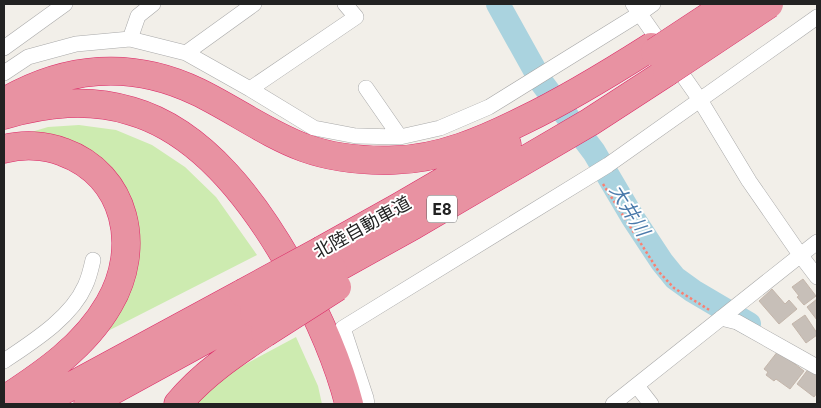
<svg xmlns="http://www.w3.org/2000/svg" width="821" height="408" font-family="'IBM Plex Sans','Noto Sans JP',sans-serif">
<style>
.grass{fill:#cdebb0}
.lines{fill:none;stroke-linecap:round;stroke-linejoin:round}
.river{stroke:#aad3df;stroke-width:24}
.building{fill:#c7bfb8;stroke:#c4b6ab}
.street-casing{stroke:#a9a9a9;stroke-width:16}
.highway-casing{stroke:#dc2a67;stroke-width:29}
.path{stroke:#fa8072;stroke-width:2.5;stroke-dasharray:2.5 2.5;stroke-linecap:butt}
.street{stroke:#fff;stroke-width:15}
.highway{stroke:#e892a2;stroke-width:28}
.highway-bridge-casing{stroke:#dc2a67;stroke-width:29;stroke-linecap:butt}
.highway-bridge{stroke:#e892a2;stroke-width:28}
.labels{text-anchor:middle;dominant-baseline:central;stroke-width:4;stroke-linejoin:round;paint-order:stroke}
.shield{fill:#fff;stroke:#646464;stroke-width:1}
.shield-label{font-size:16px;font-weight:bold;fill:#222}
.street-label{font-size:18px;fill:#222;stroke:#fff}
.water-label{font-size:19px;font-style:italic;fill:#4a7aab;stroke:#fff}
</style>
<rect width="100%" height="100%" fill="#f2efe9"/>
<path class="grass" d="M79 125 116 130 152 145 185 167 216 197 257 255 102 334 133 205 28 133 48 127Z
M296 337 318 386 322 404H193L231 372Z"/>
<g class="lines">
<path class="river" d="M498 4 542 83 594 152 633 218 662 262 675 278 693 291 749 324"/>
</g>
<path class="building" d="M803 279 816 296 804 305 797 297 799 296 792 287Z
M772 289 785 304 789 300 797 309 779 324 759 301Z
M817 299V320L807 307Z
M805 315 817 333V335L806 343 792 324Z
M778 351 804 371 790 389 776 379 774 381 766 375 768 372 764 369Z
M809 368 817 374V393L814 397 797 384Z"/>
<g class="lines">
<g class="street-casing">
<path id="street" d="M633 4 700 100 749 181 801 256 817 277
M130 39 138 16 153 4
M4 48 65 4
M186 53 254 4
M4 73 28 57 76 44 130 39 186 53 250 89 314 128 356 136 400 137 440 128 489 107 639 14 653 4
M366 88 400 137
M250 89 356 17 345 4
M721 318 737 322 817 367
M4 361C32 342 71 318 85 286 89 278 91 269 93 260
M637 386 651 404
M367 404 366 398 343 328 608 165 817 17
M613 404 817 242"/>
</g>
<g class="highway-casing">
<path id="highway" d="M4 102C66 66 132 60 198 92 235 110 267 134 305 148 333 158 366 161 395 160 440 159 484 140 524 120 568 99 610 73 651 47
M4 115C46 103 88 98 131 111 205 132 258 207 294 272 317 314 337 357 349 404
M4 149C23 144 45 145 63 152 127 175 142 248 109 304 85 346 44 374 4 400
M322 250 399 207 507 144
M333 270 414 225 590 122 667 72
M38 404 243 293
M88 404 254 313
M178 404C202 375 233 354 265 333"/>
</g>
<path class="path" d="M603 184 659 272 674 288 711 311"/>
<use href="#street" class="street"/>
<use href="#highway" class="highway"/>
<g class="highway-bridge-casing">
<path id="highway-bridge" d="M655 52 728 4
M667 72 769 4
M243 293 322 250
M254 313 333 270
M265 333 337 287"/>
</g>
<use href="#highway-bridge" class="highway-bridge"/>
</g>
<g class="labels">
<rect class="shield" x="427" y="195.5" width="30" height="27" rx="4"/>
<g class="shield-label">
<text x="442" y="209">E8</text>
</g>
<g class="street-label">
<text transform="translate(362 227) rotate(-29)">北陸自動車道</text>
</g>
<g class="water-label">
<text transform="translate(630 210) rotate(58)">大井川</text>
</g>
</g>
<rect width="821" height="408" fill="none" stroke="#222222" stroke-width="10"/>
</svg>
